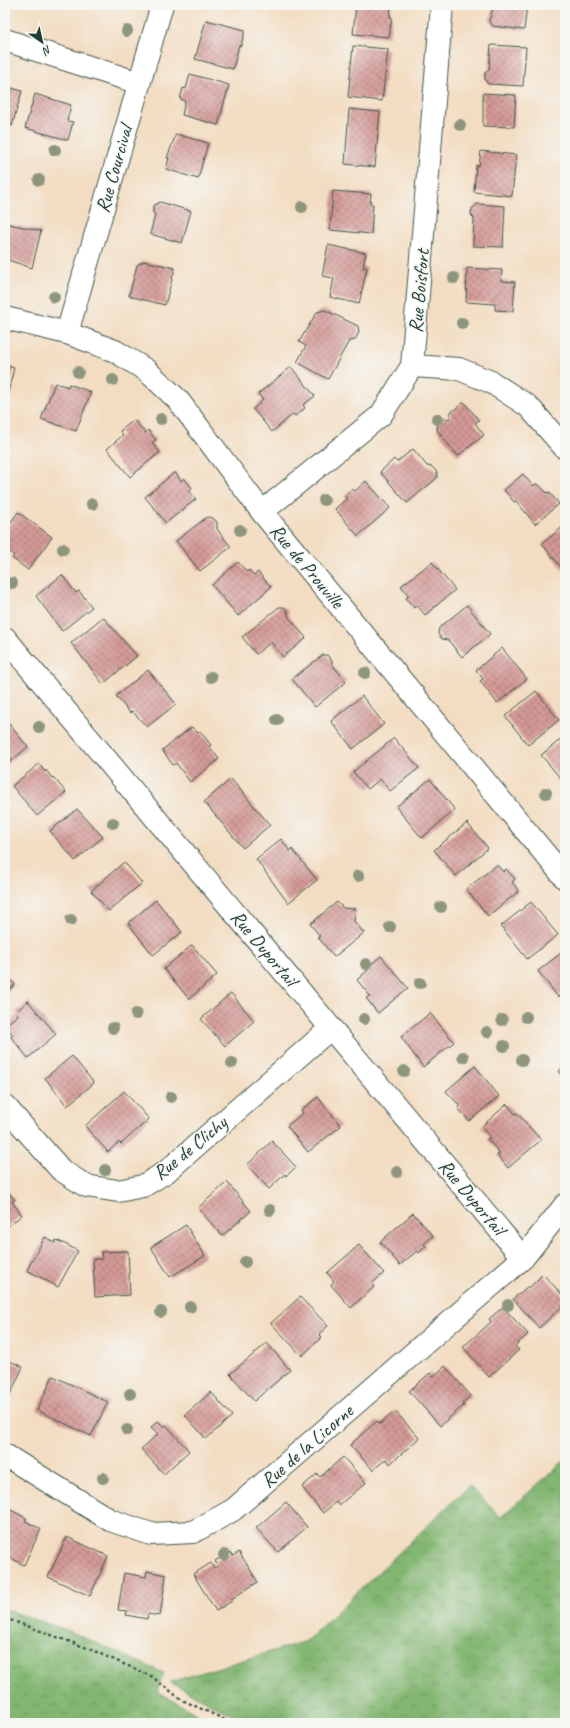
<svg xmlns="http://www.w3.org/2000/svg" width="570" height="1728" font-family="Caveat,sans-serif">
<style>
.forest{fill:url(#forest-crowns);stroke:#507a52}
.building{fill:url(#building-cross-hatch)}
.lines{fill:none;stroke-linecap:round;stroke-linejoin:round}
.minor-casing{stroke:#3f5549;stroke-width:24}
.path{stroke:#3f5549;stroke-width:2.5;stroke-dasharray:3 3;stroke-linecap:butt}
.minor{stroke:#fff;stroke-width:22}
.tree{fill:#8d967d}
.labels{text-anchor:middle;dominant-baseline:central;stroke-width:3;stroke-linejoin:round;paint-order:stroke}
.street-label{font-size:20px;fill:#1f3d34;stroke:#f6f6f2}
</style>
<defs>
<pattern id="forest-crowns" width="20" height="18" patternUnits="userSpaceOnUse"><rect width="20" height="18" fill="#82b671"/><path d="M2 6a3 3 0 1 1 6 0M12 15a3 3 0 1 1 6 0" fill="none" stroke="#6a955e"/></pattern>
<pattern id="building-cross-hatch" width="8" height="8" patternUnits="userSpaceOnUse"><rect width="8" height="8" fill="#d49a97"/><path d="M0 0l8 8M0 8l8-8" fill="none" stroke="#ab7f7c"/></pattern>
</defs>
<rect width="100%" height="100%" fill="#f6f6f2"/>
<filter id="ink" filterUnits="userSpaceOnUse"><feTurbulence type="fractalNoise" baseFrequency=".025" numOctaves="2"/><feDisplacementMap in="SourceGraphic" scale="8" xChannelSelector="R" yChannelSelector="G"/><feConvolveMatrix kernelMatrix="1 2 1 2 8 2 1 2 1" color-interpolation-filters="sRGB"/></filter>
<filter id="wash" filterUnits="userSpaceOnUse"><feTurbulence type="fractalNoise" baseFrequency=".012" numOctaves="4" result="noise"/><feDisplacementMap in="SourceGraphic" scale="16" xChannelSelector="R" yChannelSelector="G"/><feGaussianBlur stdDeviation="0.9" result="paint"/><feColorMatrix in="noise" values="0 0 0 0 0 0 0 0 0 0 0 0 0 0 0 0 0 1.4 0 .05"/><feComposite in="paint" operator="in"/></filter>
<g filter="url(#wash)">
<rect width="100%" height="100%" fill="#f3ddc2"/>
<!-- forest -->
<path class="forest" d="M565,1460V1723H332L232,1715L170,1682L306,1641L469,1486L501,1517Z
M5,1609L69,1631L164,1673L157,1691L212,1723H5Z"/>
<g id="blocks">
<!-- building -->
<path class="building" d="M356,5H391L390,17H392L389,37L353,34Z
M494,5H527L524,30L493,26L489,21Z
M206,20L245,30L241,46L239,45L233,69L195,59Z
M491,45L526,47L523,86L488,84L485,80V73L489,69Z
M353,46L388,49L382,101L348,97Z
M190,74L229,85L218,125L182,115L185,101L180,99L183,88L186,89Z
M5,86L22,91L12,126L5,124Z
M483,93L516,95L514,127L483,126Z
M35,94L71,105L67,121L73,122L68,140L25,128Z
M349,109L380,112L375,167L345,164Z
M176,134L208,143L198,179L166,169L169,158H167Z
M481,151L516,155L512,196L474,192L476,165L479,166Z
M333,191L371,194L370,204H373L371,234L330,230Z
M160,202L191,211L182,243L150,234L155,215L153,212V206Z
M477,204L505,206L503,247L473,246L474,218L471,215L472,209Z
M9,224L41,231L32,268L5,259V242Z
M328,245L366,253L363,267L367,268L359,304L330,297L334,278L322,276Z
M144,261L175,268L165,305L129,296L137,265Z
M467,268L502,270L501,281L515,282L513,311L495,310V304L466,302Z
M325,310L358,326L359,332L355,340L349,341L328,379L297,362L306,346L299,342L317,312Z
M5,365L14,368L6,401H5Z
M291,367L315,396L303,405L305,408L295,416L293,414L272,432L253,409L263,400L258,394Z
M55,383L68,387L69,384L91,392L76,431L41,419Z
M464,402L479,420L475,423L484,435L458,456L437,430L438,423L444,418L450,419V413Z
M134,420L145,433L148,430L156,440L152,443L160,452L130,477L107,449L123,435L120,431Z
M413,449L427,466L432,467L437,472V478L407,503L380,472L394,459L397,462Z
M175,472L181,481L184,478L192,488L189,490L196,499L166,523L145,497Z
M523,474L533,486L535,484L539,485L547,493L549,492L559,504L535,524L516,501L514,502L504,490Z
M366,481L390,508L358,536L335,509L347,498L344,496L352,489L355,491Z
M18,512L52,537L28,570L12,558L14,555L5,548V534L9,529L7,528Z
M207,517L213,518L217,522V529L231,547L200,571L176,541Z
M565,525V572L542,544Z
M238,562L247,572L249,570L254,575L258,572L271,587L238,616L212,585Z
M432,562L455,590L425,615L417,605L414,608L406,598L409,596L401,586Z
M62,575L76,593L79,591L92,607L62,631L36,596Z
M467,605L490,634L462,657L448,640L442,639L438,634L439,628Z
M279,607H284L288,611V616L306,638L283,657L271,642L256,654L242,637Z
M103,617L137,656L103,684L71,643Z
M502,648L527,679L497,703L480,681L483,679L476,670Z
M323,655H327L332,661V664L346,682L315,707L292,679Z
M148,670L176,704L147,727L132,711L130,713L116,696Z
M536,691L559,720L528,745L505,716Z
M362,696L384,724L353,749L331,721Z
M5,719L28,747L5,766Z
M192,727L198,733L200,731L211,745L209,746L219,759L190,782L176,763L173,765L162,750Z
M565,736V778L562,780L541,755Z
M394,738L419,768L390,791L380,779L368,789L353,772Z
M39,764L45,772L46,770L52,778L53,777L66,792L37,816L12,786Z
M231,779L270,825L243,848L204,802Z
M430,779L455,810L422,838L396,807Z
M77,809L103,837L75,861L50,831Z
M467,823L488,848L456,876L434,850Z
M281,839L290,851L292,849L317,880L288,903L256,859Z
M124,862L142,883L109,911L91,891Z
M497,865L503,872L506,869L515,879L512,882L519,891L488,916L466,889Z
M156,900L182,932L153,955L128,923Z
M337,902L343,908L356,909L354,921L364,933L334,957L318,937L320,936L310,924Z
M531,902L558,935L527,959L501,926Z
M192,945L217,975L189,999L164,969Z
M565,950V992L558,997L538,971Z
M381,956L408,988L378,1013L366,998L370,996L357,980L368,970L367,968Z
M5,973L15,985L5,993Z
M231,993L254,1021L225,1046L201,1019Z
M28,1001L56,1034L28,1058L11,1037L13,1035L5,1025L18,1015L16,1012Z
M430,1013L454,1042L423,1067L401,1037Z
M72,1056L94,1083L67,1106L45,1078Z
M475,1066L499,1096L469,1121L458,1108L460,1106L446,1091Z
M565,1066V1079L559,1071Z
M124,1091L149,1119L121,1144L119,1142L108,1152L85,1126Z
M318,1097L341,1126L308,1152L287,1126L303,1113L301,1110Z
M507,1104L515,1114L517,1113L541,1140L508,1168L497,1155L500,1153L487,1139L490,1137L481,1127Z
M272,1141L296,1167L286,1176L285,1174L269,1189L247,1165Z
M227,1182L251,1211L222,1236L198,1208Z
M5,1188L15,1200L12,1202L22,1215L5,1229Z
M413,1213L433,1236L424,1244L426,1246L419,1253L417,1251L400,1265L380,1242Z
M186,1225L205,1256L170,1277L151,1247Z
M45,1237L55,1243L56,1240L63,1243L78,1251L58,1287L27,1270Z
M359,1245L384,1273L371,1284L374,1287L351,1308L331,1285L334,1281L327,1273Z
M128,1251L130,1295L95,1297L93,1259H102L101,1252Z
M543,1274L565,1298V1304L539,1328L513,1299L528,1286L529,1288Z
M300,1297L328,1326L319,1334L322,1337L302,1356L271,1323Z
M503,1307L528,1334L515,1346L519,1350L489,1377L463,1347L491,1322L489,1319Z
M267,1343L290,1370L254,1401L230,1374Z
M5,1359L23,1367L8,1399L5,1397Z
M445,1366L471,1396L462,1403L464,1405L440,1426L409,1391L430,1373L433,1377Z
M53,1376L108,1402L91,1436L37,1410Z
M211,1392L232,1416L206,1439L185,1415Z
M395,1411L419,1438L390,1464L386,1459L373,1470L350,1445L377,1421L380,1424Z
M158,1421L164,1427L166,1425L189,1451L164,1474L141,1449L158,1434L151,1427Z
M343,1457L366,1483L339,1505L336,1502L323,1513L302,1487L317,1474L320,1477Z
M286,1502L307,1527L278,1552L256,1528Z
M5,1507L26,1518L25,1521L41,1529L24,1565L5,1555Z
M67,1537L108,1556L90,1596L48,1577Z
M230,1552L233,1556L239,1552L258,1582L231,1599L232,1601L216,1611L193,1574L211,1563L214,1568L218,1566L215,1561Z
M147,1571L166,1575L160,1616L148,1614L147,1619L126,1615L127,1611L118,1610L124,1573L146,1577Z"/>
</g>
</g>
<g filter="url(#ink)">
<use href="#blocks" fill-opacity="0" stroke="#3f5549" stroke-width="1"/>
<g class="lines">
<!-- minor casing -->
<g class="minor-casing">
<path id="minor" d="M5,40L139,83
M5,318L67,333L115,351L146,370L178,400L262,512L565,878
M67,333L162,5
M412,366L459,369L491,382L528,406L565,448
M262,512L381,415L412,366L442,5
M5,638L523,1258
M5,1106L61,1170L86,1186L118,1191L143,1186L166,1172L331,1028
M5,1455L110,1520L151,1534L193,1532L233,1510L523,1258L565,1205"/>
</g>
<!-- path -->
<path class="path" d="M5,1618L87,1648L151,1676L182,1700L230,1722L247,1723"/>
<!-- minor -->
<use href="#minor" class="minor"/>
</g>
<!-- trees -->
<g class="tree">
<circle cx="127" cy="31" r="6"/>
<circle cx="460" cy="125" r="6"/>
<circle cx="55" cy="150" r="6"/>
<circle cx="39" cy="180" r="6"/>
<circle cx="302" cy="207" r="6"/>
<circle cx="454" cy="278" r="6"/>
<circle cx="54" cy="297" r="6"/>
<circle cx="462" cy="323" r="6"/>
<circle cx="78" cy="372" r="6"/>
<circle cx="113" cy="380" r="6"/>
<circle cx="161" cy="419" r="6"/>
<circle cx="437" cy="419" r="6"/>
<circle cx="324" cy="500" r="6"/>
<circle cx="92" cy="504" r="6"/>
<circle cx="240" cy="530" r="6"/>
<circle cx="63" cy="549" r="6"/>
<circle cx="12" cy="583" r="6"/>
<circle cx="365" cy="673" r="6"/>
<circle cx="211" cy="677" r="6"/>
<circle cx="277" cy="720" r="6"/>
<circle cx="39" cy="727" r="6"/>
<circle cx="546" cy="793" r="6"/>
<circle cx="113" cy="823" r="6"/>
<circle cx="358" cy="876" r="6"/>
<circle cx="441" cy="907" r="6"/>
<circle cx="71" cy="920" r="6"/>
<circle cx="390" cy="927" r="6"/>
<circle cx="366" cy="964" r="6"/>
<circle cx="420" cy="983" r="6"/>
<circle cx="136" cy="1014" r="6"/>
<circle cx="526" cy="1017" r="6"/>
<circle cx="364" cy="1019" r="6"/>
<circle cx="502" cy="1020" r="6"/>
<circle cx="113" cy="1028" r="6"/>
<circle cx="487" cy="1032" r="6"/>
<circle cx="504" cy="1046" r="6"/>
<circle cx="463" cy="1057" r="6"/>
<circle cx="522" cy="1060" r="6"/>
<circle cx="232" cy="1063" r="6"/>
<circle cx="404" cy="1071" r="6"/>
<circle cx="171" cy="1097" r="6"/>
<circle cx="105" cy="1170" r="6"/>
<circle cx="397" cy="1172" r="6"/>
<circle cx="270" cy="1210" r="6"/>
<circle cx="245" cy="1262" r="6"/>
<circle cx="508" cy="1305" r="6"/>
<circle cx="190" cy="1307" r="6"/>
<circle cx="161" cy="1312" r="6"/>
<circle cx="130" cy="1394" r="6"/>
<circle cx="127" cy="1430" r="6"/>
<circle cx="103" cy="1478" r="6"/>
<circle cx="224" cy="1555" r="6"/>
</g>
</g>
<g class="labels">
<!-- street labels -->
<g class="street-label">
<text transform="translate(114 169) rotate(-74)">Rue Courcival</text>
<text transform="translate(419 291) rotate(-85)">Rue Boisfort</text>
<text transform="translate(307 566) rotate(50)">Rue de Prouville</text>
<text transform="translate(264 948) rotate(50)">Rue Duportail</text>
<text transform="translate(190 1148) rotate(-39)">Rue de Clichy</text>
<text transform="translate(472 1197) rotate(50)">Rue Duportail</text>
<text transform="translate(307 1446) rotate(-41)">Rue de la Licorne</text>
</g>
</g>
<!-- margin -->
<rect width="570" height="1728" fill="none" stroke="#f6f6f2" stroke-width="20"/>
<!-- north arrow -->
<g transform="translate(42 42) rotate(146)" stroke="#f6f6f2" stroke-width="3" paint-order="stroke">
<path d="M0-3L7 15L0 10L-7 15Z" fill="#1f3d34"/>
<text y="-6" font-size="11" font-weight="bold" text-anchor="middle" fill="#1f3d34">N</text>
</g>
</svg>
